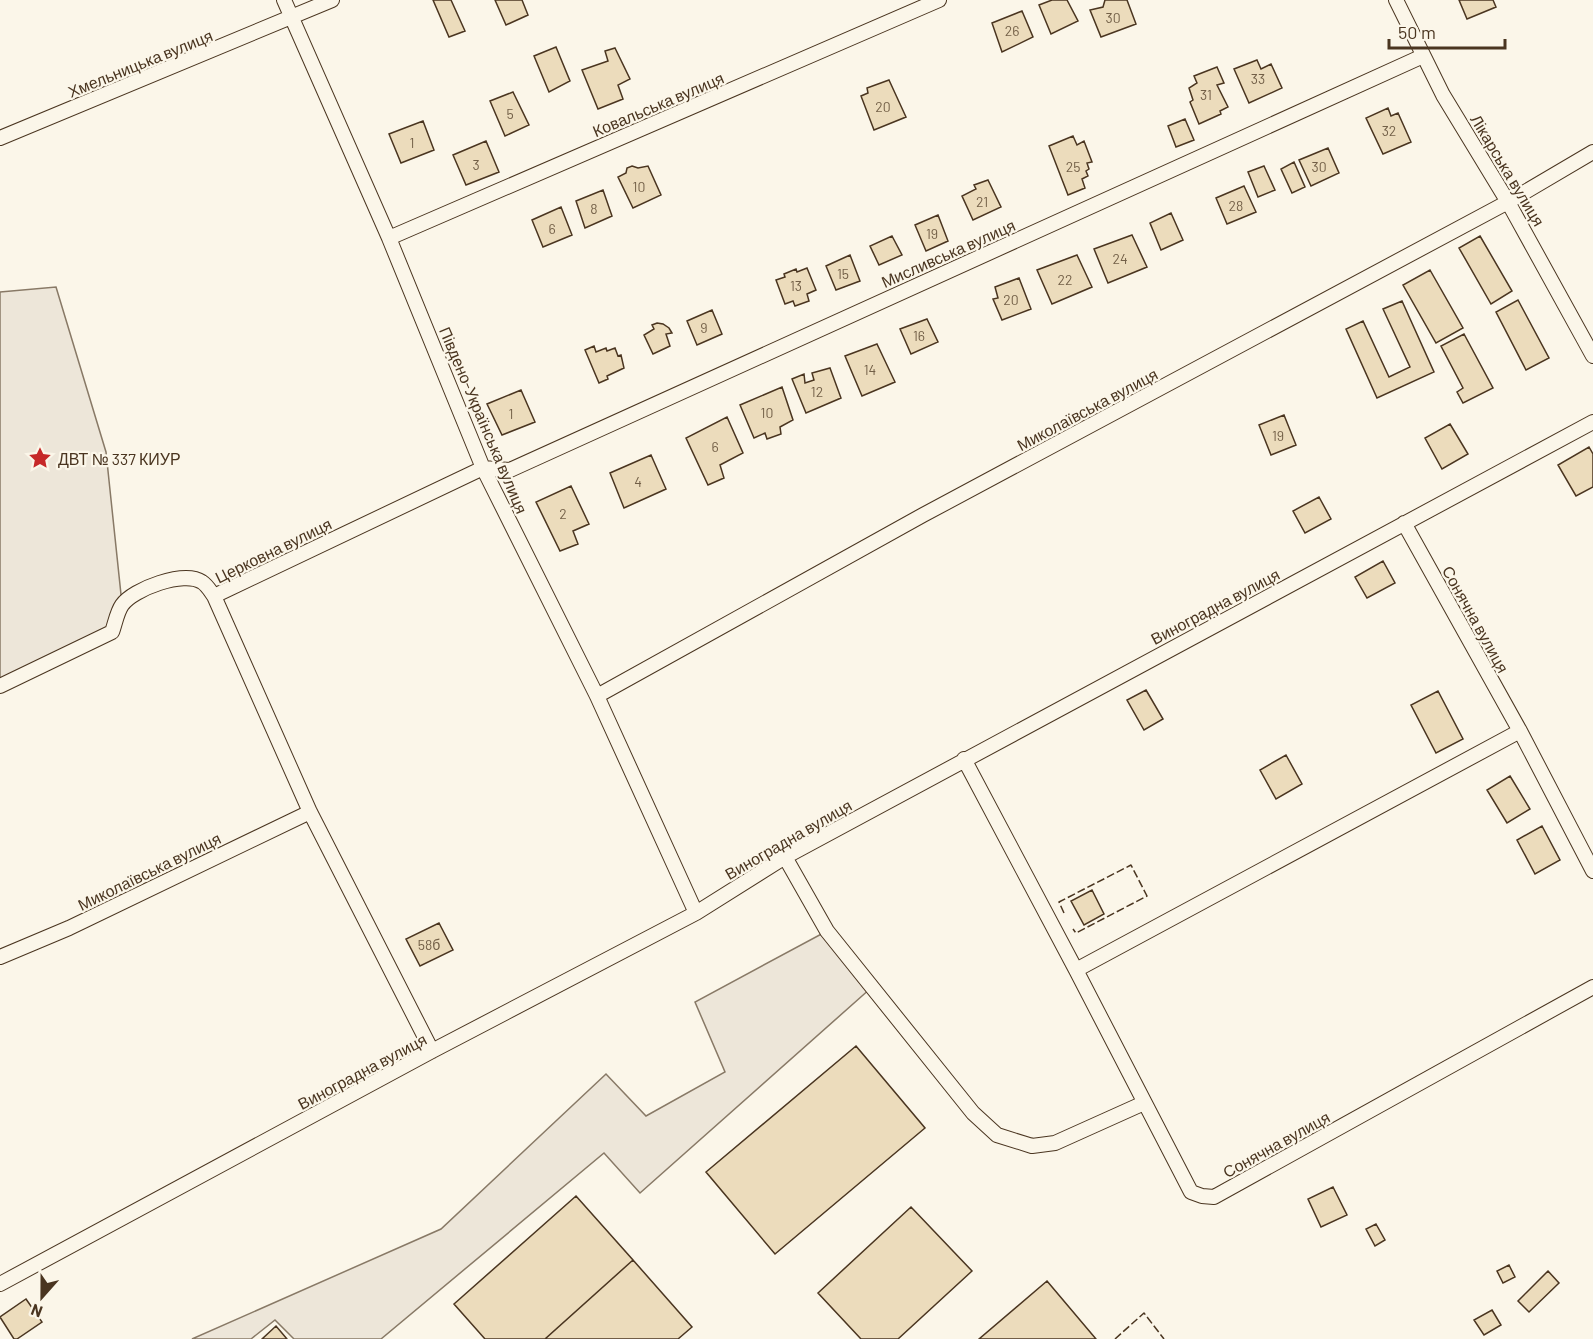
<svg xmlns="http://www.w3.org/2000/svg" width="1593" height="1339" font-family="Barlow,sans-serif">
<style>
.green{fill:#ede6d9;stroke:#887966;stroke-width:1.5}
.building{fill:#ecdcbc;stroke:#4a3520;stroke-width:1.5}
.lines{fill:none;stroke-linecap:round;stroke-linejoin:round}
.street-casing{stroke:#4a3520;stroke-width:16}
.street{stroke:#fbf6e9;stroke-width:14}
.fence{stroke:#4a3520;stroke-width:1.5;stroke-dasharray:8 3;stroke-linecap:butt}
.labels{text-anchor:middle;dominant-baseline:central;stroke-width:4.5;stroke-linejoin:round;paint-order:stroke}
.number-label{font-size:14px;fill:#725f47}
.street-label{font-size:16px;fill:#4a3520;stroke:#fbf6e9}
.poi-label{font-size:16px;fill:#4a3520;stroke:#fbf6e9;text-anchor:start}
</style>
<rect width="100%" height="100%" fill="#fbf6e9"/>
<!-- green -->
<path class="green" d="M56,287L106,452L122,604L112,632L0,686V292Z
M827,931L871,988L640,1193L604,1153L381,1339H294L275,1320L251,1339H192L441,1229L606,1074L646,1116L725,1072L695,1002Z"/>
<!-- building -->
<path class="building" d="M433,0H451L465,31L449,37Z
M495,0H522L528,15L506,25Z
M1052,0H1067L1078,21L1051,34L1039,5Z
M1127,0L1136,24L1101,37L1090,10L1103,7L1105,0Z
M1459,0H1493L1496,7L1467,19Z
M1022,11L1033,37L1002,52L992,23Z
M556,47L570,81L549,92L534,56Z
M615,48L630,79L618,85L623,99L598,109L582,70L608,61L605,51Z
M1257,60L1261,69L1271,64L1282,88L1249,103L1234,69Z
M1217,67L1224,83L1217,85L1228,107L1220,111L1221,114L1199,124L1190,102L1193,100L1189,88L1197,83L1194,76Z
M889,80L906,117L874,130L861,96L868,93L867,88Z
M513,92L529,125L505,136L490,101Z
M1388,108L1391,116L1398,113L1411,142L1383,154L1366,118Z
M1185,119L1194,140L1176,147L1168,126Z
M423,121L434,150L401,163L389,134Z
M1073,136L1077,145L1084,141L1092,162L1087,163L1089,169L1086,171L1088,176L1082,179L1085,188L1068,195L1049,146Z
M486,141L499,172L466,185L453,155Z
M1328,148L1339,173L1311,186L1299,160Z
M1294,162L1305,187L1292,193L1281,169Z
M632,166L638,168L648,166L661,195L633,208L618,177L626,173L627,168Z
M1264,166L1275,190L1258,197L1248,172Z
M988,180L1001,207L973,220L962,196L976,189L974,185Z
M1244,186L1256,212L1227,224L1216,198Z
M603,190L612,216L585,228L576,201Z
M561,207L572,235L543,247L532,220Z
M1171,213L1183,240L1161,250L1150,223Z
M938,215L948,241L926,251L915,225Z
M1132,235L1147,267L1108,283L1094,249Z
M892,236L902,255L879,265L870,246Z
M1480,236L1512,291L1491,304L1459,248Z
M850,255L860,281L836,290L826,266Z
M1077,255L1092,287L1052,304L1037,270Z
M807,268L816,290L807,294L809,301L795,306L793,301L785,304L776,280L785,277L784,274L796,269L797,272Z
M1430,270L1463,328L1436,343L1403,285Z
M1019,278L1031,309L1002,320L993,299L998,298L995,287Z
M1518,300L1549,358L1526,370L1496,312Z
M1402,301L1434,372L1377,398L1346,329L1363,321L1389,377L1410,367L1383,309Z
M712,310L722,334L697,345L687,321Z
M927,319L938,342L911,354L900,329Z
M657,323L663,324L669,328L672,333L666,334L670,346L653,354L644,335L654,329L652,325Z
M1464,334L1493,388L1463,403L1457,392L1463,388L1441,346Z
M877,344L895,382L862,396L845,356Z
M594,346L596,352L606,348L607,351L615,348L618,356L621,355L624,368L607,376L608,379L599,383L585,350Z
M830,368L841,398L806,413L792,379L804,374L805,383L814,380L812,373Z
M782,387L793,420L780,427L781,434L767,439L765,433L754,438L740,405Z
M521,390L535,422L502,435L487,404Z
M1284,415L1296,445L1271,455L1259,425Z
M727,417L743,453L720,465L724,478L708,485L686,438Z
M1450,424L1468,454L1442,469L1425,438Z
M1589,447L1593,454V487L1576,496L1558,465Z
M651,455L666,489L624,508L610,473Z
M571,486L589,524L573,531L578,544L560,551L536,502Z
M1319,497L1331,519L1305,533L1293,511Z
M1383,561L1395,583L1367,598L1355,577Z
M1146,690L1163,719L1144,730L1127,700Z
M1438,691L1463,739L1436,753L1411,705Z
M1286,755L1302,784L1276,799L1260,770Z
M1510,776L1530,809L1507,823L1487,790Z
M1542,826L1560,860L1535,874L1517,840Z
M1092,890L1104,914L1084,925L1071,901Z
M439,923L453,950L420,966L406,939Z
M856,1046L925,1128L775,1254L706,1172Z
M1333,1187L1347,1215L1321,1227L1308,1199Z
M576,1196L633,1260L545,1339H485L454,1304Z
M911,1207L972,1271L898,1339H861L818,1293Z
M1376,1224L1385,1240L1375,1246L1366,1229Z
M633,1260L692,1327L678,1339H545Z
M1509,1265L1515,1277L1503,1283L1497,1271Z
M1548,1271L1559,1283L1529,1312L1518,1301Z
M1047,1281L1096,1339H979Z
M26,1299L42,1322L17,1339H14L0,1317Z
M1492,1310L1501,1325L1484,1335L1474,1320Z
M276,1326L287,1339H262Z"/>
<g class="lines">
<!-- street casing -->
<g class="street-casing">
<path id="street" d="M284,0L389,238L483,468L597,696L696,913
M1396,0L1443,95L1508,202L1593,356
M0,138L332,0
M389,238L939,0
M483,468L510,470L1423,56
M1404,523L1520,731L1593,871
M214,596L310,812L432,1051
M0,686L112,632C115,624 117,612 122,605C133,589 184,570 202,582C207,585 211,592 214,596L483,468
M597,696L923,515L1508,202L1593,152
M964,759L1076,970L1191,1192L1202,1196L1214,1197L1593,987
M785,857L827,931L973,1113L997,1135L1032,1146L1055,1143L1144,1103
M0,957L69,928L310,812
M1076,970L1520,731
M0,1284L432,1051L696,913L785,857L1593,422"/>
</g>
<!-- street -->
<use href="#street" class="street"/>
<!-- fence -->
<path class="fence" d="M1064,913L1059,902L1131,865L1147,896L1076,933L1073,929
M1115,1339L1144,1313L1164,1339"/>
</g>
<!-- icons -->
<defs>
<g id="sight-bare" transform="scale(1.8)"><path d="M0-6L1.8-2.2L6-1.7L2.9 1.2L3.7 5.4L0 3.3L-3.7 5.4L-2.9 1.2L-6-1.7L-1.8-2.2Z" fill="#c62828" stroke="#fbf6e9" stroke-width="2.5" paint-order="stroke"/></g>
</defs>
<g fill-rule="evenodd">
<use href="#sight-bare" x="40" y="458"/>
</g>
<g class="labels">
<!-- number labels -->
<g class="number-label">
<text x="1113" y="17">30</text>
<text x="1012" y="30">26</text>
<text x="1258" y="78">33</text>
<text x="1206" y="94">31</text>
<text x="883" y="106">20</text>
<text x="510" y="113">5</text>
<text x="1389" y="130">32</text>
<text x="412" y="142">1</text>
<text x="476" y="164">3</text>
<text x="1073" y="166">25</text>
<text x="1319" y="166">30</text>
<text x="639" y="186">10</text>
<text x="982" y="201">21</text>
<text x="1236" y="205">28</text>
<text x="594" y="208">8</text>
<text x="552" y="228">6</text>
<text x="932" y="233">19</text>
<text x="1120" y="258">24</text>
<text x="843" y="273">15</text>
<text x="1065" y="279">22</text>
<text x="796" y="285">13</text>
<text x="1011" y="299">20</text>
<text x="704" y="327">9</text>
<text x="919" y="335">16</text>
<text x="870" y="369">14</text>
<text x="817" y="391">12</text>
<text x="767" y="412">10</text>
<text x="511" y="413">1</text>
<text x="1278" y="435">19</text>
<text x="715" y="446">6</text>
<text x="638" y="481">4</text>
<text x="563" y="513">2</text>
<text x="429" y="944">58б</text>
</g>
<!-- street labels -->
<g class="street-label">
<text transform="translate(140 63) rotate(-22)">Хмельницька вулиця</text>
<text transform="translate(658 104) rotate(-23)">Ковальська вулиця</text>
<text transform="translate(1508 170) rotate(59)">Лікарська вулиця</text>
<text transform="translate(948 253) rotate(-24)">Мисливська вулиця</text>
<text transform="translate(1087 409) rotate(-28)">Миколаївська вулиця</text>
<text transform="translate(484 420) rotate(67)">Південо-Українська вулиця</text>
<text transform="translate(273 550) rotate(-26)">Церковна вулиця</text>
<text transform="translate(1215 606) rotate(-28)">Виноградна вулиця</text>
<text transform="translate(1476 619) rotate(61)">Сонячна вулиця</text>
<text transform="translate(788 839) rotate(-30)">Виноградна вулиця</text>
<text transform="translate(149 871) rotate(-26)">Миколаївська вулиця</text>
<text transform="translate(362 1071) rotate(-28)">Виноградна вулиця</text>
<text transform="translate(1276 1144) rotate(-29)">Сонячна вулиця</text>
</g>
<!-- poi labels -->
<g class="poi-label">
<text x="58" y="458">ДВТ № 337 КИУР</text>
</g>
</g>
<!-- north arrow -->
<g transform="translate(42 1297) rotate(201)" stroke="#fbf6e9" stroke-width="4.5" paint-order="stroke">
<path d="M0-4.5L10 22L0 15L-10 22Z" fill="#4a3520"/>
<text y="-9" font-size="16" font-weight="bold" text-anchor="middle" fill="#4a3520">N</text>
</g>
<!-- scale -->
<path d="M1389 39v9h116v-9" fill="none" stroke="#4a3520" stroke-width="3"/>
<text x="1398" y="39" font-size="18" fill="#4a3520" stroke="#fbf6e9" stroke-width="4.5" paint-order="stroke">50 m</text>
</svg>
